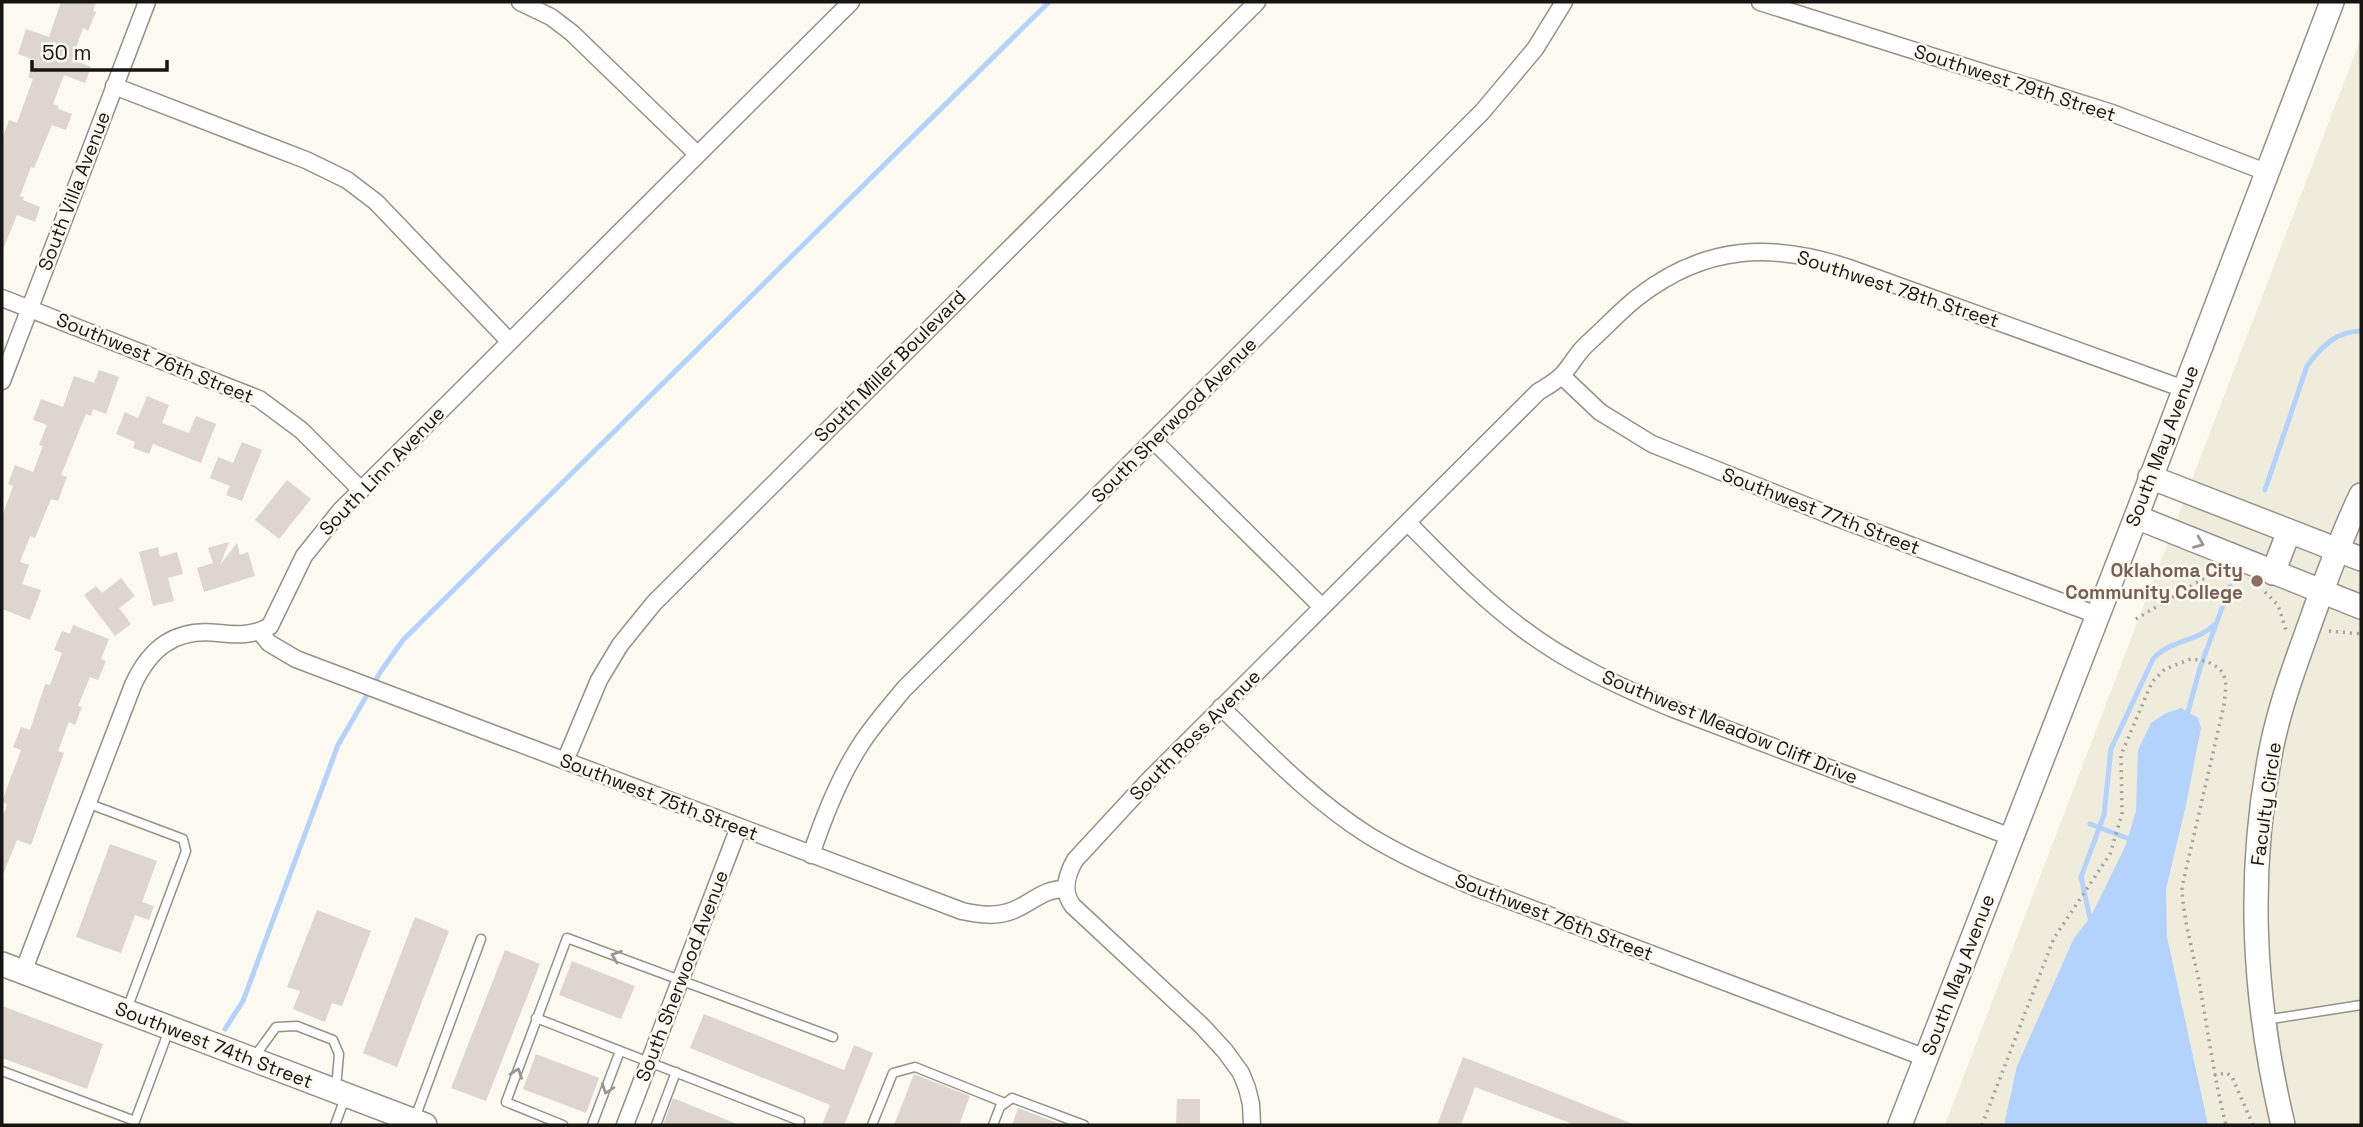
<svg xmlns="http://www.w3.org/2000/svg" width="2363" height="1127" font-family="'Space Grotesk',sans-serif">
<style>
.built{fill:#f0ecdb}
.water{fill:#b3d2fc}
.lines{fill:none;stroke-linecap:round;stroke-linejoin:round}
.stream{stroke:#b3d2fc;stroke-width:5}
.building{fill:#ddd5ce}
.lane-casing{stroke:#939188;stroke-width:11}
.street-casing{stroke:#939188;stroke-width:19}
.secondary-casing{stroke:#939188;stroke-width:26}
.path{stroke:#a2a199;stroke-width:3.5;stroke-dasharray:2 5;stroke-linecap:butt}
.lane{stroke:#fff;stroke-width:8}
.street{stroke:#fff;stroke-width:16}
.secondary{stroke:#fff;stroke-width:23}
.oneway{stroke:#969694}
.education-dot{fill:#8d6e63;stroke:#fbf9f0;stroke-width:2.5}
.labels{text-anchor:middle;dominant-baseline:central;stroke-width:5;stroke-linejoin:round;paint-order:stroke}
.street-label{font-size:19px;fill:#151511;stroke:#fbf9f0}
.education-label{font-size:19px;font-weight:bold;fill:#785e54;stroke:#fbf9f0;text-anchor:end}
</style>
<rect width="100%" height="100%" fill="#fbf9f0"/>
<!-- built -->
<path class="built" d="M2361,38V1125H1945Z"/>
<!-- water -->
<path class="water" d="M2181,708L2198,718L2201,728L2186,805L2166,889L2167,937L2208,1125H2004L2017,1066L2074,938L2090,918L2125,847L2136,811L2138,750L2151,723L2166,713Z"/>
<g class="lines">
<!-- stream -->
<path class="stream" d="M2265,490L2307,366C2321,347 2336,331 2361,331
M2186,719L2200,668L2230,586
M2090,824L2132,840
M2090,918L2081,877L2104,815L2111,749L2153,659C2169,640 2197,642 2214,625
M225,1029L243,1001L338,745L381,671L403,640L1049,2"/>
</g>
<!-- building -->
<path class="building" d="M61,2H96L93,11L96,12L88,31L83,28L72,59L91,67L85,83L64,75L53,104L59,106L58,109L72,114L66,130L52,125L34,168L31,167L20,196L24,197L23,200L40,207L35,222L17,215L2,252V140L9,120L17,123L33,79L28,77L35,60L18,54L26,29L49,37Z
M99,370L119,377L106,414L93,409L91,416L86,414L61,475L67,477L58,501L51,499L35,538L30,536L20,562L29,565L22,584L41,590L30,620L2,609V517L13,486L8,484L15,465L33,472L43,446L39,445L47,425L33,420L41,399L63,407L74,376L94,383Z
M147,396L169,405L162,423L189,433L196,416L216,424L201,463L153,444L149,454L133,448L135,442L116,434L125,412L138,418Z
M242,442L262,450L242,501L226,495L230,486L210,478L218,457L233,463Z
M287,480L311,499L279,539L255,520Z
M229,542L220,565L237,543L240,555L248,552L255,576L204,592L197,568L213,563L208,548Z
M158,547L160,557L177,552L183,574L168,578L174,601L153,606L139,552Z
M121,578L135,596L119,608L131,624L115,636L84,595L96,586L102,593Z
M73,625L109,639L101,659L106,661L98,680L90,677L78,706L82,707L75,725L69,722L58,751L64,753L31,845L17,840L2,877V818L7,805L2,801L21,750L13,747L21,727L30,730L45,684L50,685L62,653L54,650L62,631L70,634Z
M110,844L157,861L142,902L154,906L149,920L135,915L121,953L76,937Z
M317,910L371,931L342,1006L332,1003L325,1022L293,1009L300,991L287,987Z
M415,917L449,931L397,1067L363,1053Z
M505,950L540,964L486,1101L451,1088Z
M572,961L635,986L621,1019L559,995Z
M2,1006L103,1044L87,1089L2,1058Z
M704,1014L844,1070L854,1045L873,1053L844,1125H822L830,1105L690,1048Z
M536,1054L599,1078L586,1113L523,1089Z
M1463,1057L1535,1085L1635,1125H1575L1475,1087L1461,1125H1437Z
M914,1074L970,1096L959,1125H894Z
M673,1098L739,1125H663Z
M1177,1099H1200V1125H1176Z
M1018,1108L1060,1124V1125H1012Z"/>
<g class="lines">
<!-- lane casing -->
<g class="lane-casing">
<path id="lane" d="M87,803L183,839L186,851L127,1009
M536,1018L800,1121
M2265,1020L2361,1005
M255,1056L276,1027L297,1026L333,1040L339,1054L336,1088
M2,1071L135,1121L169,1030
M415,1118L481,939
M335,1125L345,1098
M563,1125L506,1102L567,938L833,1037
M592,1125L620,1051
M656,1125L676,1072
M872,1125L893,1073L915,1067L1005,1103
M993,1125L1000,1107L1012,1098L1084,1125"/>
</g>
<!-- street casing -->
<g class="street-casing">
<path id="street" d="M520,2L551,17L572,33L697,154
M1760,2L2112,113L2266,172
M114,86L306,160L347,180L376,202L510,342
M2,298L259,399L301,430L361,490
M1562,376L1600,412L1652,444L1827,514L2097,615
M2,381L147,2
M1153,440L1322,607
M1408,523C1445,560 1481,598 1523,629C1568,663 1620,687 1671,708L2011,837
M260,632L269,643L296,659L962,911C980,915 997,917 1014,910C1033,902 1044,888 1066,889
M1221,707C1268,753 1313,800 1368,835C1402,856 1438,872 1474,887L1926,1058
M565,761L599,680L620,645L654,603L1257,2
M811,855C824,816 840,775 863,741C875,723 890,706 904,689L1482,112L1535,49L1564,2
M23,972L133,685C150,648 175,628 218,633C237,635 253,636 270,626L304,556L340,511L851,2
M625,1125L739,827
M1252,1125L1251,1104L1247,1088L1241,1073L1225,1051L1202,1026L1073,906C1061,891 1067,874 1075,860L1149,780L1538,392C1546,387 1557,381 1563,374C1572,364 1577,353 1587,344C1604,329 1620,311 1638,297C1705,245 1771,242 1849,268L2184,389"/>
</g>
<!-- secondary casing -->
<g class="secondary-casing">
<path id="secondary" d="M2150,477L2361,559
M2136,517L2361,607
M2273,573L2289,531
M2,964L425,1125
M1900,1125L2136,517L2332,2
M2283,1125C2253,998 2246,874 2272,745C2281,702 2297,660 2312,618C2327,576 2342,535 2361,495"/>
</g>
<!-- path -->
<path class="path" d="M2265,592L2278,605L2286,630
M2136,619L2203,579L2219,573
M2329,631L2361,634
M2214,1075L2227,1073L2232,1077L2253,1125
M1982,1125L2054,938L2110,854L2122,814L2121,755L2152,682L2165,669L2191,659L2206,661L2219,668L2224,675L2226,685L2224,705L2182,887C2183,919 2193,951 2199,982C2208,1030 2214,1078 2226,1125"/>
<!-- lane -->
<use href="#lane" class="lane"/>
<!-- street -->
<use href="#street" class="street"/>
<!-- secondary -->
<use href="#secondary" class="secondary"/>
</g>
<!-- one-way arrows -->
<defs><path id="oneway-chevron" d="M-2-3.5L2.5 0L-2 3.5" fill="none" stroke-width="1.6" stroke-linecap="round" stroke-linejoin="round" transform="scale(1.75)"/></defs>
<g class="oneway">
<use href="#oneway-chevron" transform="translate(2199 543) rotate(22)"/>
<use href="#oneway-chevron" transform="translate(616 956) rotate(-160)"/>
<use href="#oneway-chevron" transform="translate(517 1073) rotate(-70)"/>
<use href="#oneway-chevron" transform="translate(607 1089) rotate(109)"/>
</g>
<!-- markers -->
<circle class="education-dot" cx="2257" cy="581" r="7"/>
<g class="labels">
<!-- street labels -->
<g class="street-label">
<text transform="translate(2015 83) rotate(18)">Southwest 79th Street</text>
<text transform="translate(74 191) rotate(-69)">South Villa Avenue</text>
<text transform="translate(1898 289) rotate(18)">Southwest 78th Street</text>
<text transform="translate(155 358) rotate(22)">Southwest 76th Street</text>
<text transform="translate(890 366) rotate(-45)">South Miller Boulevard</text>
<text transform="translate(1174 420) rotate(-45)">South Sherwood Avenue</text>
<text transform="translate(2162 446) rotate(-69)">South May Avenue</text>
<text transform="translate(382 471) rotate(-46)">South Linn Avenue</text>
<text transform="translate(1821 511) rotate(21)">Southwest 77th Street</text>
<text transform="translate(1730 727) rotate(22)">Southwest Meadow Cliff Drive</text>
<text transform="translate(1195 735) rotate(-45)">South Ross Avenue</text>
<text transform="translate(659 797) rotate(21)">Southwest 75th Street</text>
<text transform="translate(2266 804) rotate(-82)">Faculty Circle</text>
<text transform="translate(1554 917) rotate(21)">Southwest 76th Street</text>
<text transform="translate(1958 975) rotate(-69)">South May Avenue</text>
<text transform="translate(682 976) rotate(-69)">South Sherwood Avenue</text>
<text transform="translate(214 1045) rotate(21)">Southwest 74th Street</text>
</g>
<!-- education labels -->
<g class="education-label">
<text x="2243" y="570">Oklahoma City<tspan x="2243" dy="22">Community College</tspan></text>
</g>
</g>
<!-- border -->
<rect width="2363" height="1127" fill="none" stroke="#151511" stroke-width="7"/>
<!-- scale -->
<path d="M32 60v10h135v-10" fill="none" stroke="#151511" stroke-width="3.5"/>
<text x="42" y="60" font-size="21" fill="#151511" stroke="#fbf9f0" stroke-width="5" paint-order="stroke">50 m</text>
</svg>
